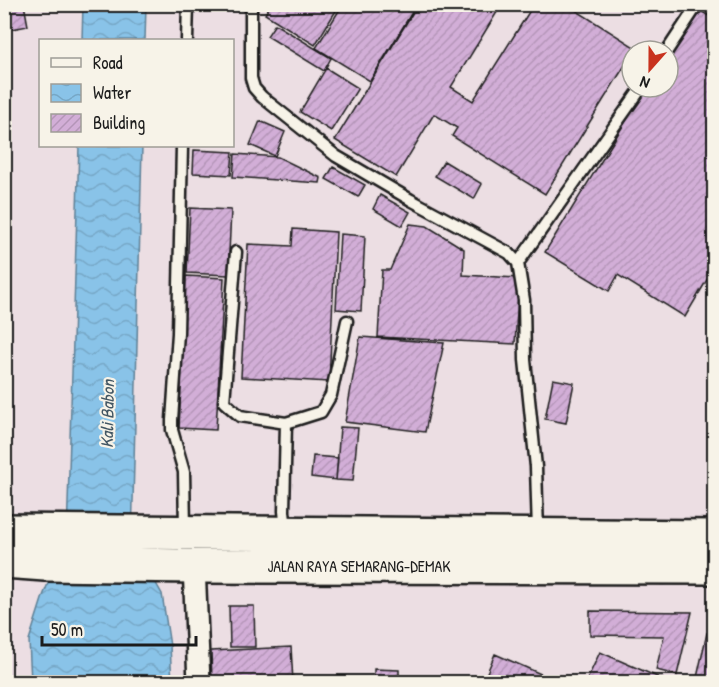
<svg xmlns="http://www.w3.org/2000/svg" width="719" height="687" font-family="'Patrick Hand',sans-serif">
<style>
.water{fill:url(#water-waves);stroke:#5d8096;stroke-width:1.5}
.building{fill:url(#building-hatch);stroke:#1c1c1c;stroke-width:1.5}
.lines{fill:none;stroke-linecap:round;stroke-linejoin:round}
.lane-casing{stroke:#1c1c1c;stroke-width:15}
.street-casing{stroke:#1c1c1c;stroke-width:26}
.highway-casing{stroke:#1c1c1c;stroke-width:38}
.lane{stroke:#f7f3e8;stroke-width:10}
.street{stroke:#f7f3e8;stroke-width:21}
.highway{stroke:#f7f3e8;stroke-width:33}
.labels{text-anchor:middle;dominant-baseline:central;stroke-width:4.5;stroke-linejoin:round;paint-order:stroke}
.street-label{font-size:16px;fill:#1c1c1c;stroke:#f7f3e8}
.water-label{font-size:18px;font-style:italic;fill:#425663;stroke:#f7f3e8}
</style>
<defs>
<pattern id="water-waves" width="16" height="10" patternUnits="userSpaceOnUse" patternTransform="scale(1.5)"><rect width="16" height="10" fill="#89c3e8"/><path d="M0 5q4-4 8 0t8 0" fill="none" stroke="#76a7c6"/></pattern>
<pattern id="building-hatch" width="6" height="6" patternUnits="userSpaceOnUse" patternTransform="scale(1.5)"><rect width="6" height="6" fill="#d2aed7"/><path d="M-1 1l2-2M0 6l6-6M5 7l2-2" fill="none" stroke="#b495b8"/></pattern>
</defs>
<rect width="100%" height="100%" fill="#ecdee3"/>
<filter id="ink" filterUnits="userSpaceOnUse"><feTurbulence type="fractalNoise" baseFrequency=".0167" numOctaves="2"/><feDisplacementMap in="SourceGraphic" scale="12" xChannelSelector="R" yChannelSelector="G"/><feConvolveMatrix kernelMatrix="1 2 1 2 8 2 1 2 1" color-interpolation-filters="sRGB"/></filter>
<g filter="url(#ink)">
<!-- water -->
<path class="water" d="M83,5H146L145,40H82Z
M79,146H142L132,541L162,594L170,646L172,682H31L29,640L43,596L67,536Z"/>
<!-- building -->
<path class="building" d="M4,4H24L28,26L7,30L4,57Z
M271,4H329L337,9L315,45L265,14Z
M343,4H417L370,81L316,48Z
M418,4H502L451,87L473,101L534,4H566L636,48L632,51V54L545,194L452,136L457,128L434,114L396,177L335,140Z
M696,8L714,19V268L685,317L618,275L609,291L545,252L647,87H668V54Z
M275,24L331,58L324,71L267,36Z
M326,68L358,88L331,131L300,112Z
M260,121L285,132L275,156L250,145Z
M194,150L233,152L231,175L193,173Z
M235,154L278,157L321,178L320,183L233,177Z
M444,161L482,184L474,199L435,176Z
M333,167L365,185L358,197L326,179Z
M380,195L410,212L402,226L373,209Z
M190,208L231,210L228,275L187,273Z
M410,224L427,226L464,249L463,275L519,278L515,344L378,337L382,270H390Z
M293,229L336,232L329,382L241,377L248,244L292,246Z
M340,234L365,236L361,311L336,309Z
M186,276L224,278L216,430L179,428Z
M360,337L444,343L425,432L345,422Z
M553,379L574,383L566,423L545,419Z
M340,427L358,428L353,481L336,480Z
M313,456L338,458L336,480L311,477Z
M229,606H254L255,647H230Z
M590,611L692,612L677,675L656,670L664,636L590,635Z
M707,633L714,635V682H696Z
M291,647L293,682H212L211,651Z
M600,652L669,682H586Z
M495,654L559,682H483Z
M374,669L399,670V682H374Z"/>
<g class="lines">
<!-- lane casing -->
<g class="lane-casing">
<path id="lane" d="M251,4V78L254,88L262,97L336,156L411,200L509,253L518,263L524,300L525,360L536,467L538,532
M187,40L188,4
M667,51L698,4
M182,146L178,333L172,420V430L184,472L185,529
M236,252L224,402L240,416L286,423
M518,263L642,87
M286,531L284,511L286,423L321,412L331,395L347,321"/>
</g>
<!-- street casing -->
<g class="street-casing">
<path id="street" d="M194,566L199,682"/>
</g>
<!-- highway casing -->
<g class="highway-casing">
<path id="highway" d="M4,531L714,537
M4,561L45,564L194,566L714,567"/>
</g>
<!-- lane -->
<use href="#lane" class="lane"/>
<!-- street -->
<use href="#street" class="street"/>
<!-- highway -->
<use href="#highway" class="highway"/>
</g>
</g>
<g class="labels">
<!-- street labels -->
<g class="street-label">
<text x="359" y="566">JALAN RAYA SEMARANG-DEMAK</text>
</g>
<!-- water labels -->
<g class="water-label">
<text transform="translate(107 414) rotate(-89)">Kali Babon</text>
</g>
</g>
<!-- margin -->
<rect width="719" height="687" fill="none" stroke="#f7f3e8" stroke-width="24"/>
<rect x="12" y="12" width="695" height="663" fill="none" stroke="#1c1c1c" stroke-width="2" filter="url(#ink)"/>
<!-- legend -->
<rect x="39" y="39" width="195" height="108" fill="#f7f3e8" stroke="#9f9d96" stroke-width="1.5"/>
<rect x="51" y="58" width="30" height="9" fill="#f7f3e8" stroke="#9f9d96" stroke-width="1.5"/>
<text x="93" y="69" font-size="18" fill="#1c1c1c">Road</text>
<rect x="51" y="84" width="30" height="18" fill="url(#water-waves)" stroke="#9f9d96" stroke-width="1.5"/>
<text x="93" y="99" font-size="18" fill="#1c1c1c">Water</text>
<rect x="51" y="114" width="30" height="18" fill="url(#building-hatch)" stroke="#9f9d96" stroke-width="1.5"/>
<text x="93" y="129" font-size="18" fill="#1c1c1c">Building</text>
<!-- north arrow -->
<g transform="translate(650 69) rotate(201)"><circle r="28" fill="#f7f3e8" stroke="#9f9d96" stroke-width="1.5"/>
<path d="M0-4.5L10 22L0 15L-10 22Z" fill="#c8321e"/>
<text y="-9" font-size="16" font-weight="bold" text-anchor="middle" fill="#1c1c1c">N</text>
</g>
<!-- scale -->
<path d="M42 636v9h154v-9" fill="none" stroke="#1c1c1c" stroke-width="3"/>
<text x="51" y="636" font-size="18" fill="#1c1c1c" stroke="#f7f3e8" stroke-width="4.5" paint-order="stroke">50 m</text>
</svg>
